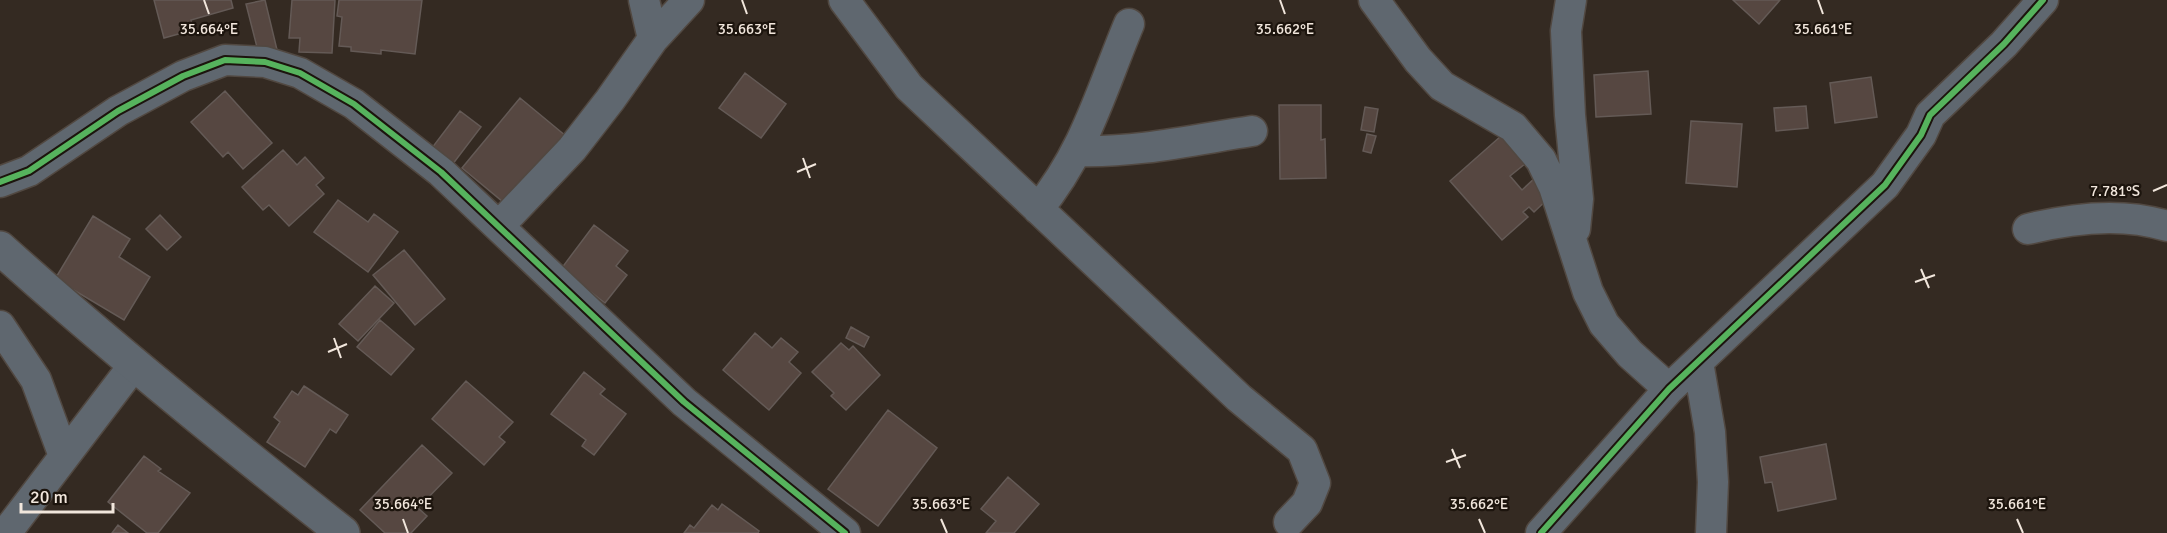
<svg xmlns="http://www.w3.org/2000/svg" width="2167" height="533" font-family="Signika,sans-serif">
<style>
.building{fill:#564741;stroke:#645a56;stroke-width:1.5}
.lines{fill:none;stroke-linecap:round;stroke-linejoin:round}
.minor-casing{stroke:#514841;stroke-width:33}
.tertiary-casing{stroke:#514841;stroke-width:36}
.minor{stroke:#5f676f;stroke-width:30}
.tertiary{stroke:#5f676f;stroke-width:33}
.cycleway-casing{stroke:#1c140d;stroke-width:10}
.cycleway{stroke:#56b35d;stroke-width:6}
.ticks{fill:none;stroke:#f1e6dc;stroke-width:2}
.ticks-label{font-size:15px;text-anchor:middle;fill:#f1e6dc;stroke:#1c140d;stroke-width:4.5;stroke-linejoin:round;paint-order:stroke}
</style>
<rect width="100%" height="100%" fill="#342a22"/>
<!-- building -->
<path class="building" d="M154,0H231L233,8L191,20L193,30L164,38Z
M265,0L278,54L260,59L246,4Z
M292,0H335L332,53L299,52L300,38H289Z
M339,0H422L415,54L381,50V54L351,51V47L339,46L342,17L337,16Z
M1733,0H1780L1759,24Z
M1648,71L1651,114L1596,117L1594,75Z
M745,73L786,104L761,138L719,108Z
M1871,77L1877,117L1835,123L1830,83Z
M225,91L272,143L243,169L228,152L223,157L191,122Z
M520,98L572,141L514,211L462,168Z
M1279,105H1321V140L1325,139L1326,178L1280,179Z
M1806,106L1808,128L1776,131L1774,108Z
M1365,107L1378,109L1374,132L1361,130Z
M460,111L481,127L446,173L425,157Z
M1691,121L1742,124L1737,187L1686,183Z
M1367,134L1376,136L1371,153L1363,151Z
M1501,136L1526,163L1510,176L1522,190L1537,176L1553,194L1534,212L1529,207L1523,212L1528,217L1502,240L1450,181Z
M283,150L297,165L305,157L324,178L316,185L324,194L289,226L269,205L263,210L242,187Z
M338,200L368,222L374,214L398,232L368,272L314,232Z
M160,215L181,237L167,250L146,229Z
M93,216L130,239L119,257L150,277L124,320L55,279Z
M594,225L628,251L616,266L627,275L605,303L561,269Z
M404,250L445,299L415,325L373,275Z
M375,286L394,303L358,341L339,324Z
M380,320L414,349L391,375L357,347Z
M851,327L869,337L864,347L846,338Z
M755,333L772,348L781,338L798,352L789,362L801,373L769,410L723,370Z
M841,343L849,350L853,346L880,375L846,410L831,396L834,393L812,372Z
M584,372L605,389L600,394L626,414L594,455L582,446L586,440L551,414Z
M466,381L513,422L499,437L505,442L484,465L432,419Z
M304,386L348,415L336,433L330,429L305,467L267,442L280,422L274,417L292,391L298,395Z
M888,410L937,448L878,526L828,489Z
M1826,444L1836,499L1778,511L1772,482L1765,483L1760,457Z
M422,445L452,473L418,508L427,516L411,533H385L360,510Z
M144,456L161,469L158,471L190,493L158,533H147L108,502Z
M1008,477L1039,504L1014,533H986L996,521L981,509Z
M722,504L759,531L758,533H684L690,525L694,528L712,505L718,510Z
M118,525L128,533H112Z"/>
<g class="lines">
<!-- minor casing -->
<g class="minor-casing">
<path id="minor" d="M644,0L653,39
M844,0L909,87L1239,398L1302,450L1315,483L1307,503L1289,522
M1374,0L1418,60L1442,86L1513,127L1541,160L1554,187L1588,292L1604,324L1630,354L1669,389
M1571,0L1566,31L1570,115L1578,199L1575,229
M1076,151C1137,153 1193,140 1252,131
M0,182L29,171L118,111L183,76L225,60L265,62L300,73L354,104L441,172L684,402L845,533
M1038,209C1085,152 1101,91 1129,24
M499,226L572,149L610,100L653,39L689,0
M2028,229C2072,218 2122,212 2167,226
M0,326L36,380L64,456
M1698,362L1710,432L1713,482L1711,533
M6,533L134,365
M1541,533L1669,389L1885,185L1921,135L1930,115L2004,44L2043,0"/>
</g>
<!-- tertiary casing -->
<g class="tertiary-casing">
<path id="tertiary" d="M0,248C111,348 226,441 343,533"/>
</g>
<!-- minor -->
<use href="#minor" class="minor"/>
<!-- tertiary -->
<use href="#tertiary" class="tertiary"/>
<!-- cycleway casing -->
<g class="cycleway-casing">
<path id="cycleway" d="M0,182L29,171L118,111L183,76L225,60L265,62L300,73L354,104L441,172L684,402L845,533
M1541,533L1669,389L1885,185L1921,135L1930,115L2004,44L2043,0"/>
</g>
<!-- cycleway -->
<use href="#cycleway" class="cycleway"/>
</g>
<!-- ticks -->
<path class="ticks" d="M204,0L209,14M742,0L747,14M1280,0L1285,14M1818,0L1823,14M803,158L810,178M797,172L816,164M2153,191L2167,185M1921,269L1929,288M1915,282L1935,275M334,338L341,358M328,352L347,344M1452,449L1460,468M1446,462L1466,455M403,519L408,533M941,519L947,533M1479,519L1485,533M2017,519L2023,533"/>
<g class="ticks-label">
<text x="209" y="34">35.664°E</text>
<text x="747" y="34">35.663°E</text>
<text x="1285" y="34">35.662°E</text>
<text x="1823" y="34">35.661°E</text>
<text x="2115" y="196">7.781°S</text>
<text x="403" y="509">35.664°E</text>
<text x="941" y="509">35.663°E</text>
<text x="1479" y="509">35.662°E</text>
<text x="2017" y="509">35.661°E</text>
</g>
<!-- scale -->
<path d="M21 503v9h92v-9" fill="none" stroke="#f1e6dc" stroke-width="3"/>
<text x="30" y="503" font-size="18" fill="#f1e6dc" stroke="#1c140d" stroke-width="4.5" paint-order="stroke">20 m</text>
</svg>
